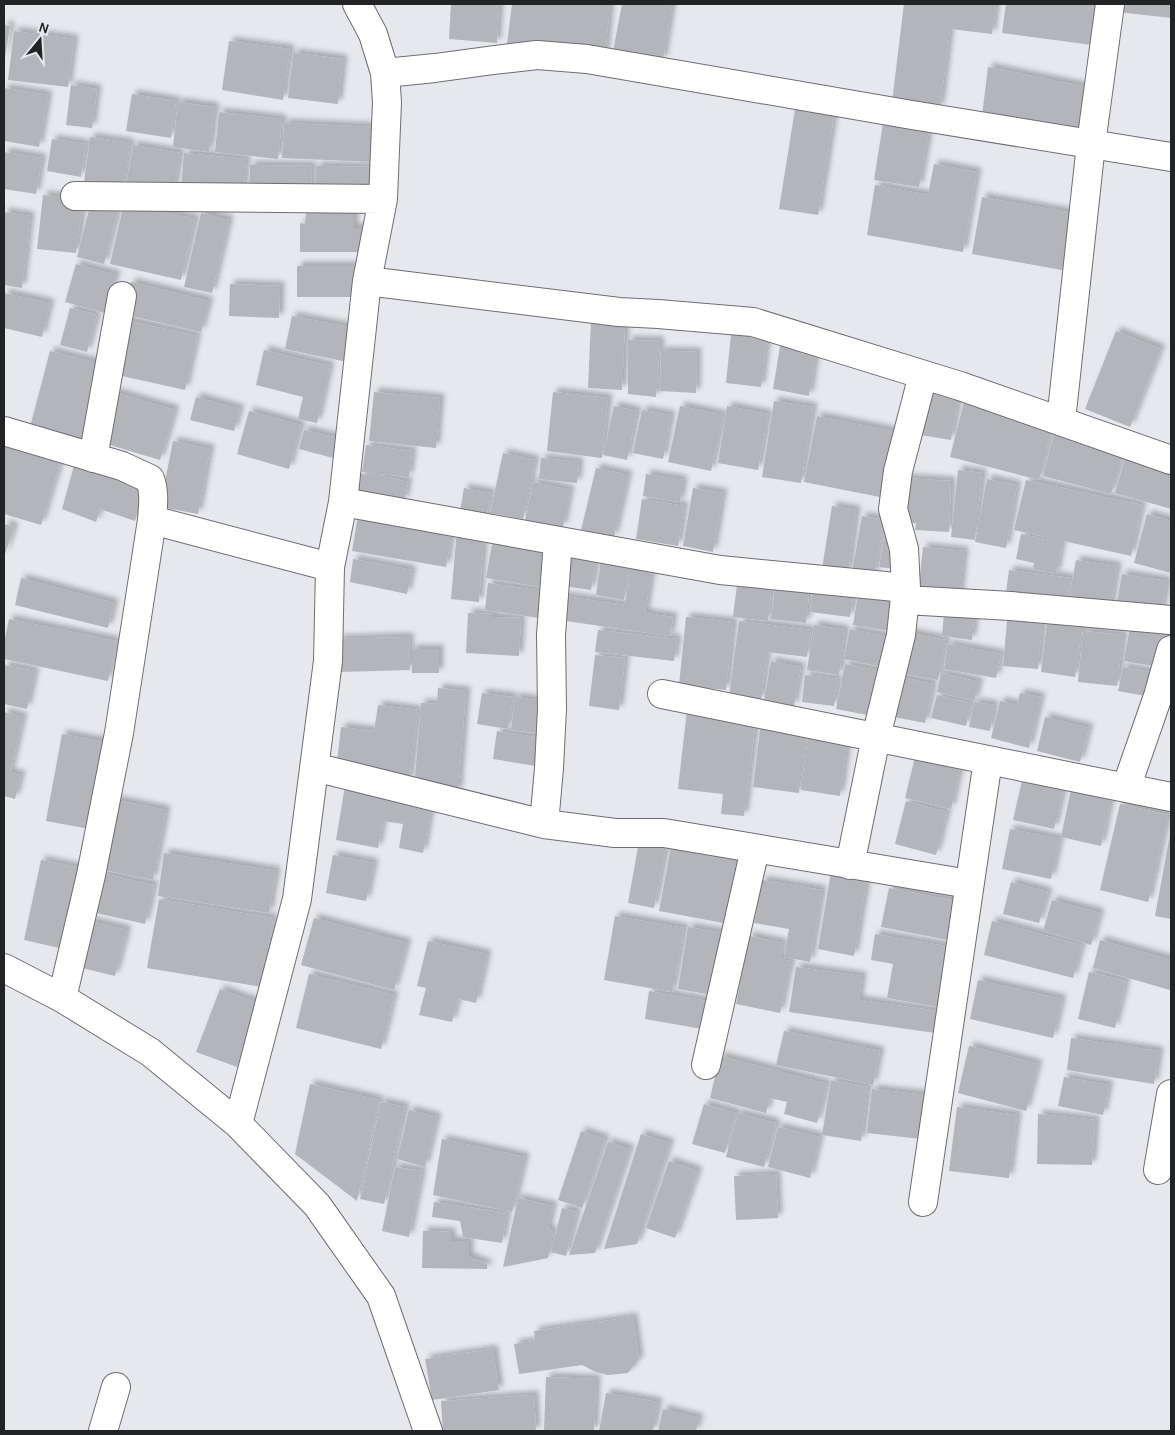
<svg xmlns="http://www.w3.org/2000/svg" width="1175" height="1435" font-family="Karla,sans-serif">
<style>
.building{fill:#b3b5ba;filter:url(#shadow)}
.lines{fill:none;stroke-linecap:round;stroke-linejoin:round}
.minor-casing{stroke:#6c6e73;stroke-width:30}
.minor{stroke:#fff;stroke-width:28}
</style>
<defs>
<filter id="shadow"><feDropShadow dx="4.5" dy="-4.5" stdDeviation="2.5" flood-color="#0004"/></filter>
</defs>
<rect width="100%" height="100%" fill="#e6e8ee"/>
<!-- building -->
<path class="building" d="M451,4H499L497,43L449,39Z
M512,4H610L605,55L507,44Z
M622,4H672L663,60L613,52Z
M904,4H996L992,34L950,29L940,108L892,102Z
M1006,4H1084L1098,6L1092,45L1002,33Z
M1119,4H1171V18L1118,12Z
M4,25L10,26L5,58H4Z
M14,31L74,39L68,87L8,80Z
M229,41L290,49L283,100L222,90Z
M293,53L343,59L338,104L288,98Z
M988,67L1091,88L1086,131L982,116Z
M71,85L97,89L92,128L66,125Z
M4,88L48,95L39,147L4,141Z
M132,94L176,101L171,138L126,131Z
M178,102L215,107L209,152L173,147Z
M796,103L835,109L818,215L779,209Z
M219,112L282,119L278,159L215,152Z
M884,117L930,124L919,187L874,180Z
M284,123L375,127L373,162L282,158Z
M90,137L130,143L123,189L84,183Z
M52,139L86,144L81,177L47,171Z
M133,145L180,153L173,195L126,187Z
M4,152L42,158L36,194L4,189Z
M184,153L246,159L243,194L181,189Z
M934,164L977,172L963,252L867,235L875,185L928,195Z
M250,165L312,166L311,196L249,195Z
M316,166L377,167V197L316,196Z
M43,195L63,197L83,201L76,253L37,249Z
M982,197L1072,213L1062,270L972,254Z
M91,202L118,209L104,264L77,257Z
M124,203L195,219L181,280L110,264Z
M4,212L30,216L22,288L4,285Z
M201,213L229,220L212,293L184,287Z
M306,213H354V228H368V252H300V223L305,224Z
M76,264L116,275L105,313L65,302Z
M297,266H353L354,297H297Z
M131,282L209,301L201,332L123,314Z
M230,284L280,286L279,318L229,316Z
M4,293L50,303L42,337L4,328Z
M70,308L97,315L87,352L60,345Z
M292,316L354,328L347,362L285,349Z
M125,320L197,336L185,390L113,374Z
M591,321L625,323L622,390L588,388Z
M732,325L768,330L761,387L726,383Z
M1116,331L1161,349L1130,427L1085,409Z
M628,340L660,341L656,397L628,394Z
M781,341L817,347L809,396L773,389Z
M264,350L330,366L317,423L298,419L303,397L256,385Z
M50,351L101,364L80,445L29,431Z
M661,351L697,352L696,393L660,391Z
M923,382L960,388L951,440L914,434Z
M114,392L175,410L160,460L100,442Z
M374,392L440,398L436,448L369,441Z
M553,392L608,398L602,458L547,451Z
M196,397L240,409L234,431L190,420Z
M965,398L1054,421L1039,480L950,457Z
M774,401L813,407L801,483L762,477Z
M614,406L637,411L627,460L603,455Z
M680,406L723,415L711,471L668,462Z
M727,406L768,414L758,470L718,463Z
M642,410L671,415L663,459L633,453Z
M249,411L301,425L289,469L237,454Z
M817,416L902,433L890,499L804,482Z
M1056,426L1125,446L1111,494L1043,476Z
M304,430L342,439L337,459L299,449Z
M173,441L210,449L198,514L160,507Z
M5,444L61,460L41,525L4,514V448Z
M366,445L412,451L409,477L362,472Z
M1127,451L1171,464V509L1115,493Z
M503,453L535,460L523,519L490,513Z
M541,458L579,462L577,483L539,479Z
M75,462L146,483L135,521L100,509L96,522L62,509Z
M596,468L628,475L614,537L581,530Z
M958,470L982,473L975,540L951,537Z
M361,474L385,476L408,482L404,501L358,493Z
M646,474L683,480L680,502L643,496Z
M902,478L951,481L949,532L915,530L916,523H900Z
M987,479L1017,485L1006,548L975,542Z
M1026,480L1142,505L1131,556L1014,530Z
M533,482L570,490L563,527L525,520Z
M464,488L491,493L485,523L459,518Z
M693,488L723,493L713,552L683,546Z
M642,499L684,506L678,546L636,539Z
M832,506L856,510L848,573L822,569Z
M359,509L453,525L446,567L352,551Z
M1147,514L1171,521V573L1134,563Z
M862,516L884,520L874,576L852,572Z
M4,524L14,527L4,557Z
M457,530L484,532L479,602L451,599Z
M885,532L897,534L895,569L879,567Z
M494,533L555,543L547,588L486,578Z
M1021,534L1062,543L1056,574L1033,569L1034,563L1016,559Z
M564,544L598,550L591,590L557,585Z
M923,547L964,551L959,601L918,596Z
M602,552L630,556L624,600L596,595Z
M632,558L653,562L645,613L673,617L670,636L559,620L563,596L625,605Z
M353,559L412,570L407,594L350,582Z
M1076,560L1117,566L1110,611L1068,605Z
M1009,570L1070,578L1066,609L1005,601Z
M1122,574L1167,581L1161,616L1116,608Z
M738,577L772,581L768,621L733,617Z
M21,578L114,603L108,628L15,605Z
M776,581L810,585L806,623L771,619Z
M488,583L549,592L545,619L485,610Z
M813,584L854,589L850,617L810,612Z
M859,589L902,596L896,632L853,625Z
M1008,610L1043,614L1038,669L1003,666Z
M468,613L493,614V617L521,618L519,656L466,653Z
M944,613L974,617L972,640L942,636Z
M686,617L733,622L726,690L679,685Z
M9,619L116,641L108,681L4,659V643Z
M739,621L811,630L807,657L767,652L761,700L729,696Z
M1131,621L1171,628L1164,668L1124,661Z
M1047,623L1082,628L1075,677L1041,672Z
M814,625L845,630L839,675L807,670Z
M850,629L894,638L887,668L844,659Z
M598,630L677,639L674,661L595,652Z
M1083,631L1123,635L1117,686L1078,682Z
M905,632L946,640L938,680L898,673Z
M409,637L410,670L339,672L338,639Z
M948,644L1001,654L996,678L944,669Z
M412,649H439V673H412Z
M595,655L625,658L619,710L589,706Z
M771,661L801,667L794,706L764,700Z
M845,664L887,672L878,717L836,709Z
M4,665L35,671L27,709L4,704Z
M1123,667L1161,674L1157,698L1118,691Z
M941,673L979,682L974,701L937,692Z
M805,675L838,679L834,706L802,702Z
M897,676L933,684L925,723L889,716Z
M438,688L466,691L458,792L414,789L421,703L437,704Z
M482,693L513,697L508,729L477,724Z
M1020,693L1041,697L1029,748L991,738L1000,701L1017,705Z
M937,695L971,703L966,726L931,718Z
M515,697L549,702L545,734L511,730Z
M974,702L994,705L990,731L969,727Z
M378,705L418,710L409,781L336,771L341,727L374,731Z
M687,710L756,719L744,816L721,814L723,794L678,789Z
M4,712L23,717L10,773L21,775L15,799L4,796Z
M1045,717L1089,728L1080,762L1037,751Z
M761,722L807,727L799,793L753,787Z
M497,731L547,739L542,767L493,759Z
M809,731L848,737L840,796L801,790Z
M62,734L111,743L95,830L46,821Z
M917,749L962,759L951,809L905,798Z
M1024,772L1065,782L1054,829L1013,820Z
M1073,780L1113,788L1101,846L1061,837Z
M345,786L432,802L423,853L399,848L403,824L383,821L378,848L336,840Z
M111,799L166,810L153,880L98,869Z
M906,801L947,812L936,855L895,844Z
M1120,804L1168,815L1148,902L1100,890Z
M1010,829L1060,839L1051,879L1002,869Z
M1170,834H1171V919L1155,916Z
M640,836L667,841L654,908L628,903Z
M671,847L746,861L734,925L659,911Z
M164,853L276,871L269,913L158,896Z
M333,855L374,863L366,901L326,893Z
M41,860L85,869L68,950L24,940Z
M831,872L867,878L854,956L818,949Z
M101,873L154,885L145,924L92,912Z
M762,880L822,890L810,962L784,957L789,929L754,923Z
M1011,882L1048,892L1039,923L1003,914Z
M889,888L961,902L953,941L881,927Z
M159,899L273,918L262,987L147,968Z
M1052,900L1100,913L1091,945L1043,931Z
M615,916L684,928L672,992L604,980Z
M314,918L407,943L394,990L301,965Z
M90,921L127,930L115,976L78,967Z
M992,921L1082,945L1073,978L984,955Z
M688,927L729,934L718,996L678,989Z
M875,934L957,948L940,992L938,1007L887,998L893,964L871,960Z
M749,936L783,943L780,959L791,961L780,1013L736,1004Z
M1100,940L1171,960V984L1170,990L1093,968Z
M428,941L487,954L476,1003L458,999L452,1022L419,1015L426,988L417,986Z
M796,967L862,976L859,1000L945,1012L942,1034L789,1012Z
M1089,972L1126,981L1115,1028L1078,1019Z
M309,974L394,995L381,1049L296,1028Z
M978,980L1062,999L1053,1038L970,1019Z
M220,989L260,1004L237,1067L196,1052Z
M649,991L713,1002L708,1030L645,1019Z
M784,1031L880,1051L873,1085L776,1065Z
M1071,1038L1159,1051L1154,1084L1067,1070Z
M969,1046L1038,1064L1026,1111L958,1093Z
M720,1056L827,1084L817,1123L784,1114L787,1102L770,1098L766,1113L710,1098Z
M1064,1077L1109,1085L1103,1115L1058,1106Z
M831,1080L868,1087L861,1141L822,1135Z
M310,1084L379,1100L357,1201L295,1154Z
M872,1089L926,1095L921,1139L867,1133Z
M381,1102L405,1107L384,1204L360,1199Z
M704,1104L736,1113L725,1153L692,1144Z
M957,1107L1017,1115L1009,1178L949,1171Z
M409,1110L437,1117L425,1167L397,1159Z
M738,1113L776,1123L764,1167L726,1157Z
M1038,1114L1095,1120L1092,1165L1037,1164Z
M778,1127L820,1137L810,1178L768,1167Z
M581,1131L605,1139L582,1208L558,1200Z
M641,1134L670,1143L637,1244L604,1249Z
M442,1139L525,1157L512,1212L433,1195Z
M608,1142L630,1149L595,1253L569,1255Z
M669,1161L698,1171L675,1238L646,1228Z
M395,1167L422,1171L409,1237L382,1231Z
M776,1174L778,1218L736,1220L734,1176Z
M518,1198L553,1206L548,1228L553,1232L548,1258L503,1267Z
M434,1202L507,1213L502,1243L463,1237L460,1221L432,1217Z
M562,1208L577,1212L566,1256L551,1252Z
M423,1231L451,1232V1241H469V1257L487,1264V1269L422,1268Z
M633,1317L639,1359L628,1373L608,1375L596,1372L582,1365L519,1374L514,1344L535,1341L534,1331Z
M493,1349L499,1390L432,1400L425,1359Z
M546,1377L596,1379L594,1431H544Z
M606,1393L658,1402L653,1431H599Z
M534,1395L536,1431H443L441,1401Z
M663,1409L699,1418L696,1431H658Z"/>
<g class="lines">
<!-- minor casing -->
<g class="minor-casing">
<path id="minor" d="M385,73L435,68L494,60L537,55L587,59L912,115L1171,157
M75,196L383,199
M367,281L619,312L658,314L753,322L960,386L1171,460
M1061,421L1091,144L1110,4
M4,431L122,466L150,479C155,493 153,505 152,520L330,567
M93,458L122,296
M343,502L720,570L906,588
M905,600L1011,606L1171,620
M662,694L1171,797
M314,767L544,824L615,833H664L969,884
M1126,788L1158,696L1171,650
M544,824L549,768L552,709L551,635L558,541
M850,865L876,737L901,635L906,588L904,549L893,509L898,471L923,375
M4,968L62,998L150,1052L238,1124L317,1205L381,1296L428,1431
M62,998L91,875L119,733L152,520
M706,1065L755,849
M238,1124L297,899L328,661L330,567L343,502L367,281L383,199L387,102L385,73L373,34L357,4
M1158,1170L1171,1094
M923,1202L988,760
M103,1431L116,1387"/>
</g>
<!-- minor -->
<use href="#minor" class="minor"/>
</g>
<!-- border -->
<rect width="1175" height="1435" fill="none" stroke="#222325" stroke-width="10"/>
<!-- north arrow -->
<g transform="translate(40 40) rotate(18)" stroke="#e6e8ee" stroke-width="4" paint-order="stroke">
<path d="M0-4L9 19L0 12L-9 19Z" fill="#222325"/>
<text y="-8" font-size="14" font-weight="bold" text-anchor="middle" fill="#222325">N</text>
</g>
</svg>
